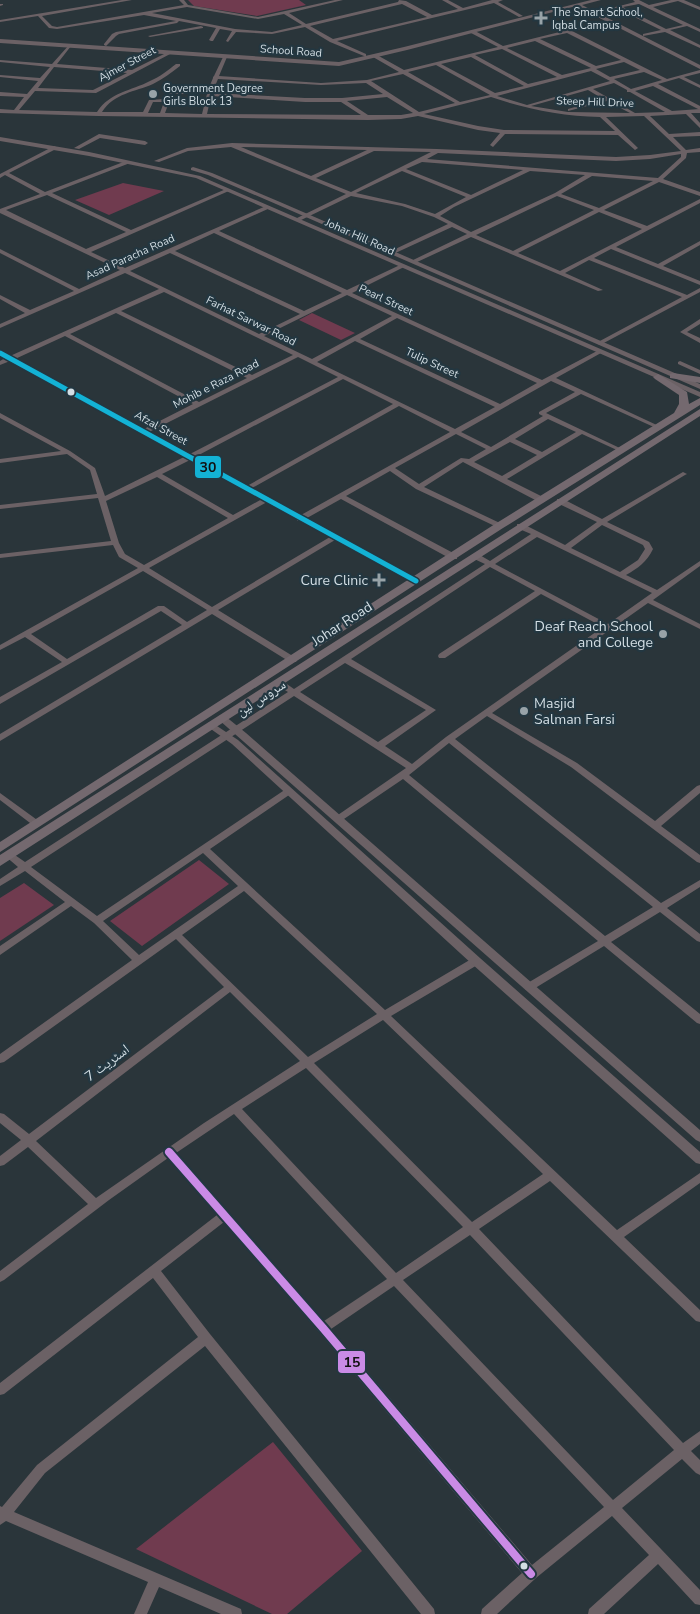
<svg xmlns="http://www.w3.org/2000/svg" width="700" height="1614" font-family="'Nunito Sans','Noto Naskh Arabic',sans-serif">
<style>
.green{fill:#703b4f}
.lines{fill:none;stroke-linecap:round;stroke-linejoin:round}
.minor{fill:#6b6165;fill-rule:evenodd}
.tertiary{fill:#6b6165;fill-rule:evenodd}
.primary{fill:#74696f;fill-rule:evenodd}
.bus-1-casing{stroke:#233741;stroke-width:8}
.bus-2-casing{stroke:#233741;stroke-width:12}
.bus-1{stroke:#13b2d5;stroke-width:5}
.bus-2{stroke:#ca8be6;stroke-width:8}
.poi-dot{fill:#98a3a8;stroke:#233741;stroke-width:2}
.bus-dot{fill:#d3dee4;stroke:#233741;stroke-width:2}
.labels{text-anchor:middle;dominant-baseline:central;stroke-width:4.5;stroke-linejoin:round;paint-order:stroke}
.far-poi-label{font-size:11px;fill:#d3dee4;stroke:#233741;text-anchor:start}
.far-street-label{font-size:11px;fill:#d3dee4;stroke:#233741}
.poi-label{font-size:14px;fill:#d3dee4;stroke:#233741;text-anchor:end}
.street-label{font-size:14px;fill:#d3dee4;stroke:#233741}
.line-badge{stroke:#233741;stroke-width:2}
.pale-badge-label{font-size:14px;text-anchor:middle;font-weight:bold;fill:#111}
</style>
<rect width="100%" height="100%" fill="#2a353a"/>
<!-- green -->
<path class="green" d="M188,0H299L306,5L257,16L194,6Z
M123,183L164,191L109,215L75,200Z
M312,313L355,333L341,340L299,320Z
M199,860L229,884L142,946L110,921Z
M24,883L54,905L0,941V898Z
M273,1442L362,1551L287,1614H272L136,1549Z"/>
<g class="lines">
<!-- minor -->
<path class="minor" d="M122,0H132L42,16L52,26L57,27L184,5L179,0H184L188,5L258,17L335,0H343L289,13L306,24L398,2L399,0L406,1L432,15L458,9L442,0H448L463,8L492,0H503L498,2L523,16L519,17L494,3L337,41L366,54V56H364L330,42L305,27L272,34L236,32L228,42L226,41L232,31L220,29L213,41H211L209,40L216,28L179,21L177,23L119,34L116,36L106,46L104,45V44L112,34L116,32L176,21L144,15L57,29L49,28L38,16L0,22V20ZM402,4L427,17L333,39L310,26ZM187,7L258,19L284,14L302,25L272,32L235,29L152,13Z
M633,0H639L649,5L671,0H684L700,7V10L678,1L653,7L700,29V32L687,26L670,30L700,45V48L665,32L643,36V34L661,30L618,9L598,13L596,12L635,2ZM639,4L683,25L666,29L623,7Z
M0,4H3V5L0,6Z
M608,20H610V22L572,31L667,79L700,70V73L684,77L700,85V88L679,78L658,84L700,106V113H691L700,123V128L686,114L650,116L669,134L700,132V136L673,137L686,150L700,148V152L687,153L686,158L663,179L700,192V196L659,182L604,210L647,226L700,199V203L616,247L658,264L700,241V245L663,266L700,281V285L611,249L594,258L687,295L700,288V292L600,345L598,344V342L682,297L589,260L565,273L603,290L598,291L471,237L415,263H411V261L467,234L452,227L391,255L389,254V252L448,224L434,217L402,206L351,196L299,221H295V219L346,194L231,147L188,151L159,162L154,161L187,148L232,143L437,149L616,157L650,155L681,151L644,116L606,117L637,147L638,148L635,150L618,135L505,134L493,147L490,145L500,133L478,130L418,116L401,119L368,120L98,116L0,113V109L14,110L24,97L0,96V92L27,94L38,81L0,77V75L40,78L50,67L0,62V60L52,64L69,45L71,46L57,64L132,70L168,52L172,53L96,93L35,91L19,110L97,112C110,92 131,91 150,81C160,77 168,70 176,64H180V66C171,73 163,79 153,84C135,92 114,93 102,112H143L149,100L165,99L168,91L208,90L213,78V77L214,76L223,57L225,56L227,57L219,76L321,83L367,80L399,72L373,57V55H377L404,70L498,47L471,33V31H475L503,46ZM567,33L621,60L596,66L540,39ZM535,41L591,68L562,75L507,48ZM502,49L557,77L528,84L475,55ZM471,57L524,86L495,93L441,64ZM624,62L640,70L610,77L596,69ZM436,65L490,95L460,102L408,72ZM54,67L127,73L93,90L38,88ZM591,71L610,81L527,105L497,96ZM644,72L662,80L631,89L614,79ZM403,74L455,103L419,112L371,81ZM218,79L321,85L366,83L383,94L342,98H305L212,93ZM614,83L627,90V92H630L665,112L635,113L593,89ZM653,86L698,109H700L672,111L635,91ZM588,90L603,99L568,109V111L607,101L630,113L568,112L531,106ZM172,94H207L202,114L165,113ZM211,96L305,102H341L361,115L207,114ZM387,97L413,113L401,115H368L347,101ZM491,97C526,109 562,116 600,117L615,131L504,130L478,126L424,114ZM153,102H164L160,113H148ZM241,147L367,150L311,176ZM374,151L431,152L351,192L316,178ZM438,153L616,161L650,159L681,154V157L658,178L427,159ZM422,162L523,170L471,195L406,169ZM402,171L466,197L435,214L405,204L356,193ZM530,171L585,175L555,193L471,232L440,216L454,207ZM592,176L653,181L599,208L561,194ZM557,196L594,210L513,251L476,235ZM599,212L642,229L560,271L518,253Z
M201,26L203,27V28L150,37L148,36Z
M99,134L145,141L148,143L145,145L100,138L79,149L74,148Z
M54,146L56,147V149L9,173L45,192L126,161H130V163L52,193L131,230L226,189L231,190L91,252L125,268L266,206H270V208L219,231L347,290L400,265H404V267L352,293L542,380L597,351H601V353L556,378L661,427L658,429L656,428L581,394L546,413L624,450L621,452L619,451L582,434L507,479L545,498V502H539L463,462L424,487L502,524V528H499L416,489L390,471L346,496L457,555V559H451L341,499L307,518L419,579L420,581L419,583H413L335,540L218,610L296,658L297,660L296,662H290L212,614L0,741V734L182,625L161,611L0,704V697L62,662L25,637L0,650V645L138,568L119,557L113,545L0,558V554L111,541L98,498L0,509V505L97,494L90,470L67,454L0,463V459L61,451L0,418V413L70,451L95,468L105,496L184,457L10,361L0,365V361L5,358L0,356V351L10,356L159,289L125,273L0,328V324L25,313L0,299V295L30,310L74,291L0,253V249L79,289L120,270L0,213V209L40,194L5,175L0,178V174ZM47,195L126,232L86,249L6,210ZM214,233L342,293L304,311L175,251ZM170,253L300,314L259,334L130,271ZM164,292L293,355L252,375L121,311ZM347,295L392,316L312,359L264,336ZM116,313L247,378L199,402L70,334ZM397,318L537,383L500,404L360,339ZM65,336L193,404L144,429L15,359ZM355,341L495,407L455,429L317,362ZM298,357L338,377L190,454L149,432ZM343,379L393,404L247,486L195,457ZM551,381L575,392L539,412V414L543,416L491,447L461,432ZM399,406L450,432L301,515L252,488ZM548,419L576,432L542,452L515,439ZM456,434L486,449L469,459L461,458L419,484L395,468ZM510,442L537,455L502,476L474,462ZM190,460L262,499L233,515L162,474ZM157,477L228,518L144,565L125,554L119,543L106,501ZM267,502L297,519V521H301L330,537L212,607L149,568ZM143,571L207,610L187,622L164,606H158L67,659L31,634Z
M700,319V324L687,332L700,338V343L680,332Z
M680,361L700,370V374L678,364V362Z
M683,472L687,474L685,475L607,522L649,542L653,549C647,562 638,568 626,575L657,590L700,561V566L653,600L700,624V629L648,603L492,713L577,763L655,821L697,786L700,785V793L661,826L700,855V863L697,862L571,767L487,716L455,739L661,903L700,880V887L667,908L700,934V942L697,941L660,912L611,942L700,1014V1024L697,1023L604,946L532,990H526L524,987L526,984L598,941L403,779L341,821H335L334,819L335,817L406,768L294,696L31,867L97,916L286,789H292L293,791L292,793L210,849L385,1010L473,958H479L481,961L479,964L391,1016L617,1230L700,1173V1183L624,1237L700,1310V1322L696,1321L550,1181L479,1229L683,1443L700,1431V1444L691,1451L700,1460V1475L696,1473L682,1459L622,1508L700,1590V1605L695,1604L658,1564L604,1614H588L589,1609L649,1555L612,1516L536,1578L497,1614H481L482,1609L522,1573L319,1332L224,1222L161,1271L210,1334L434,1609L435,1614H421L205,1346L45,1473L14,1512L241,1609L242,1614H221L159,1587L147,1614H134L148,1582L6,1521L0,1525V1506L2,1507L37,1465L198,1337L153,1278L4,1394L0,1395V1383L217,1215L168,1158L109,1200L4,1280L0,1282V1271L88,1204L28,1147L4,1165L0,1166V1156L21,1140L0,1123V1113L4,1114L29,1134L224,987L176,939L4,1062L0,1063V1054L132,960L94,923L71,906L0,955V946L65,902L25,871L0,886V879L18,867L4,855L6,853H12L25,862L288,692L275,684L274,682L275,680H281L294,689L485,564L472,558V554H478L490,561L531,534L517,528V524H523L565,545L597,522L557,503V499H563L602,519ZM602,525L643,545L645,549L638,560L620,572L571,548ZM537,537L652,593L608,624L495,564ZM490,567L535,591L439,654L438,656L439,658H445L541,594L603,627L446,737L412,764L385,746L436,710L351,659ZM345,663L426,710L378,742L300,692ZM449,743L653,907L605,936L409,775ZM203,853L238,886L139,955L103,921ZM244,891L377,1014L308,1057L182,935ZM230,992L300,1061L204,1123L96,1198L36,1141ZM383,1020L543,1174L472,1222L314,1063ZM306,1068L463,1227L396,1273L242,1109ZM234,1114L387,1279L324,1321L176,1153ZM470,1235L674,1450L613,1500L403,1280ZM394,1286L604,1507L532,1565L331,1329Z
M0,793L40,822L41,824L40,826H34L0,800Z"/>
<!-- tertiary -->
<path class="tertiary" d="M591,0H601L582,5L700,65V69L576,6L407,50L339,66L0,43V39L339,62L404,47Z
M0,137L89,152L200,176L700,392V397L196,178L89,156L0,141Z
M193,167L212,173L280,202L700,384V389L276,204L208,175L191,170V168Z
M222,715L225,716L246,733L700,1130V1142L696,1140L219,720L217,718L219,716Z
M211,722L238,740L480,958L700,1152V1164L696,1163L472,964L232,744L208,727L206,725L208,723Z"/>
<!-- primary -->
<path class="primary" d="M673,373L700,377V383L670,378V374Z
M658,374L687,392L689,404L700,398V405L503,528L0,852V842L495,524L674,413L679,404V395L655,379L653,377Z
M700,409V416L0,866V855Z"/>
<!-- bus-1 casing -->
<g class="bus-1-casing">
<path id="bus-1" d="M0,353L416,581"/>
</g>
<!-- bus-2 casing -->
<g class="bus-2-casing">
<path id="bus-2" d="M169,1152L323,1328L531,1574"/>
</g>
<!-- bus-1 -->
<use href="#bus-1" class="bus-1"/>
<!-- bus-2 -->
<use href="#bus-2" class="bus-2"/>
</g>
<!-- markers -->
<g class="poi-dot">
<path d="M538.5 10.5h5v5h5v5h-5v5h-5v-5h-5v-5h5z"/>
<circle cx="153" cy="94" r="5"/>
<path d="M376.5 572.5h5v5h5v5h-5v5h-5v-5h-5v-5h5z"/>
<circle cx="663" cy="634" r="5"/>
<circle cx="524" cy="711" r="5"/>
</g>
<g class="bus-dot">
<circle cx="71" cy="392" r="4.5"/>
<circle cx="524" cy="1566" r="4.5"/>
</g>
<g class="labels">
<!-- far-poi labels -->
<g class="far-poi-label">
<text x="552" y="12">The Smart School,<tspan x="552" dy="13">Iqbal Campus</tspan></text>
<text x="163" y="88">Government Degree<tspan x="163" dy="13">Girls Block 13</tspan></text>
</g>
<!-- far-street labels -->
<g class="far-street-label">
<text transform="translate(291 51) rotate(4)">School Road</text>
<text transform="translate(127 64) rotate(-28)">Ajmer Street</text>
<text transform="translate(595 102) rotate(2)">Steep Hill Drive</text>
<text transform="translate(360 237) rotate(24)">Johar Hill Road</text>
<text transform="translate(130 257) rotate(-24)">Asad Paracha Road</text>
<text transform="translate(386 300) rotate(25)">Pearl Street</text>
<text transform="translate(251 321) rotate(26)">Farhat Sarwar Road</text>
<text transform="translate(432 363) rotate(25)">Tulip Street</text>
<text transform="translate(216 384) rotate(-27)">Mohib e Raza Road</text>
<text transform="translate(161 428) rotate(29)">Afzal Street</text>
</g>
<!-- poi labels -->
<g class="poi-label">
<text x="368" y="580">Cure Clinic</text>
<text x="653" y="626">Deaf Reach School<tspan x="653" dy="16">and College</tspan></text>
<text x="534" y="703" text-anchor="start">Masjid<tspan x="534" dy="16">Salman Farsi</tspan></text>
</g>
<!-- street labels -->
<g class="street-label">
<text transform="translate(342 624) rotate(-33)">Johar Road</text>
<text transform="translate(261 698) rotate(-33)">سروس لین</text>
<text transform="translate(107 1063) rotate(-37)">اسٹریٹ 7</text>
</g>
</g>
<g class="line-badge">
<rect x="194" y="455" width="28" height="24" rx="5" fill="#13b2d5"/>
<rect x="337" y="1350" width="29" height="24" rx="5" fill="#ca8be6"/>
</g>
<g class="pale-badge-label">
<text x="208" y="472">30</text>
<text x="352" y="1367">15</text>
</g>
</svg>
